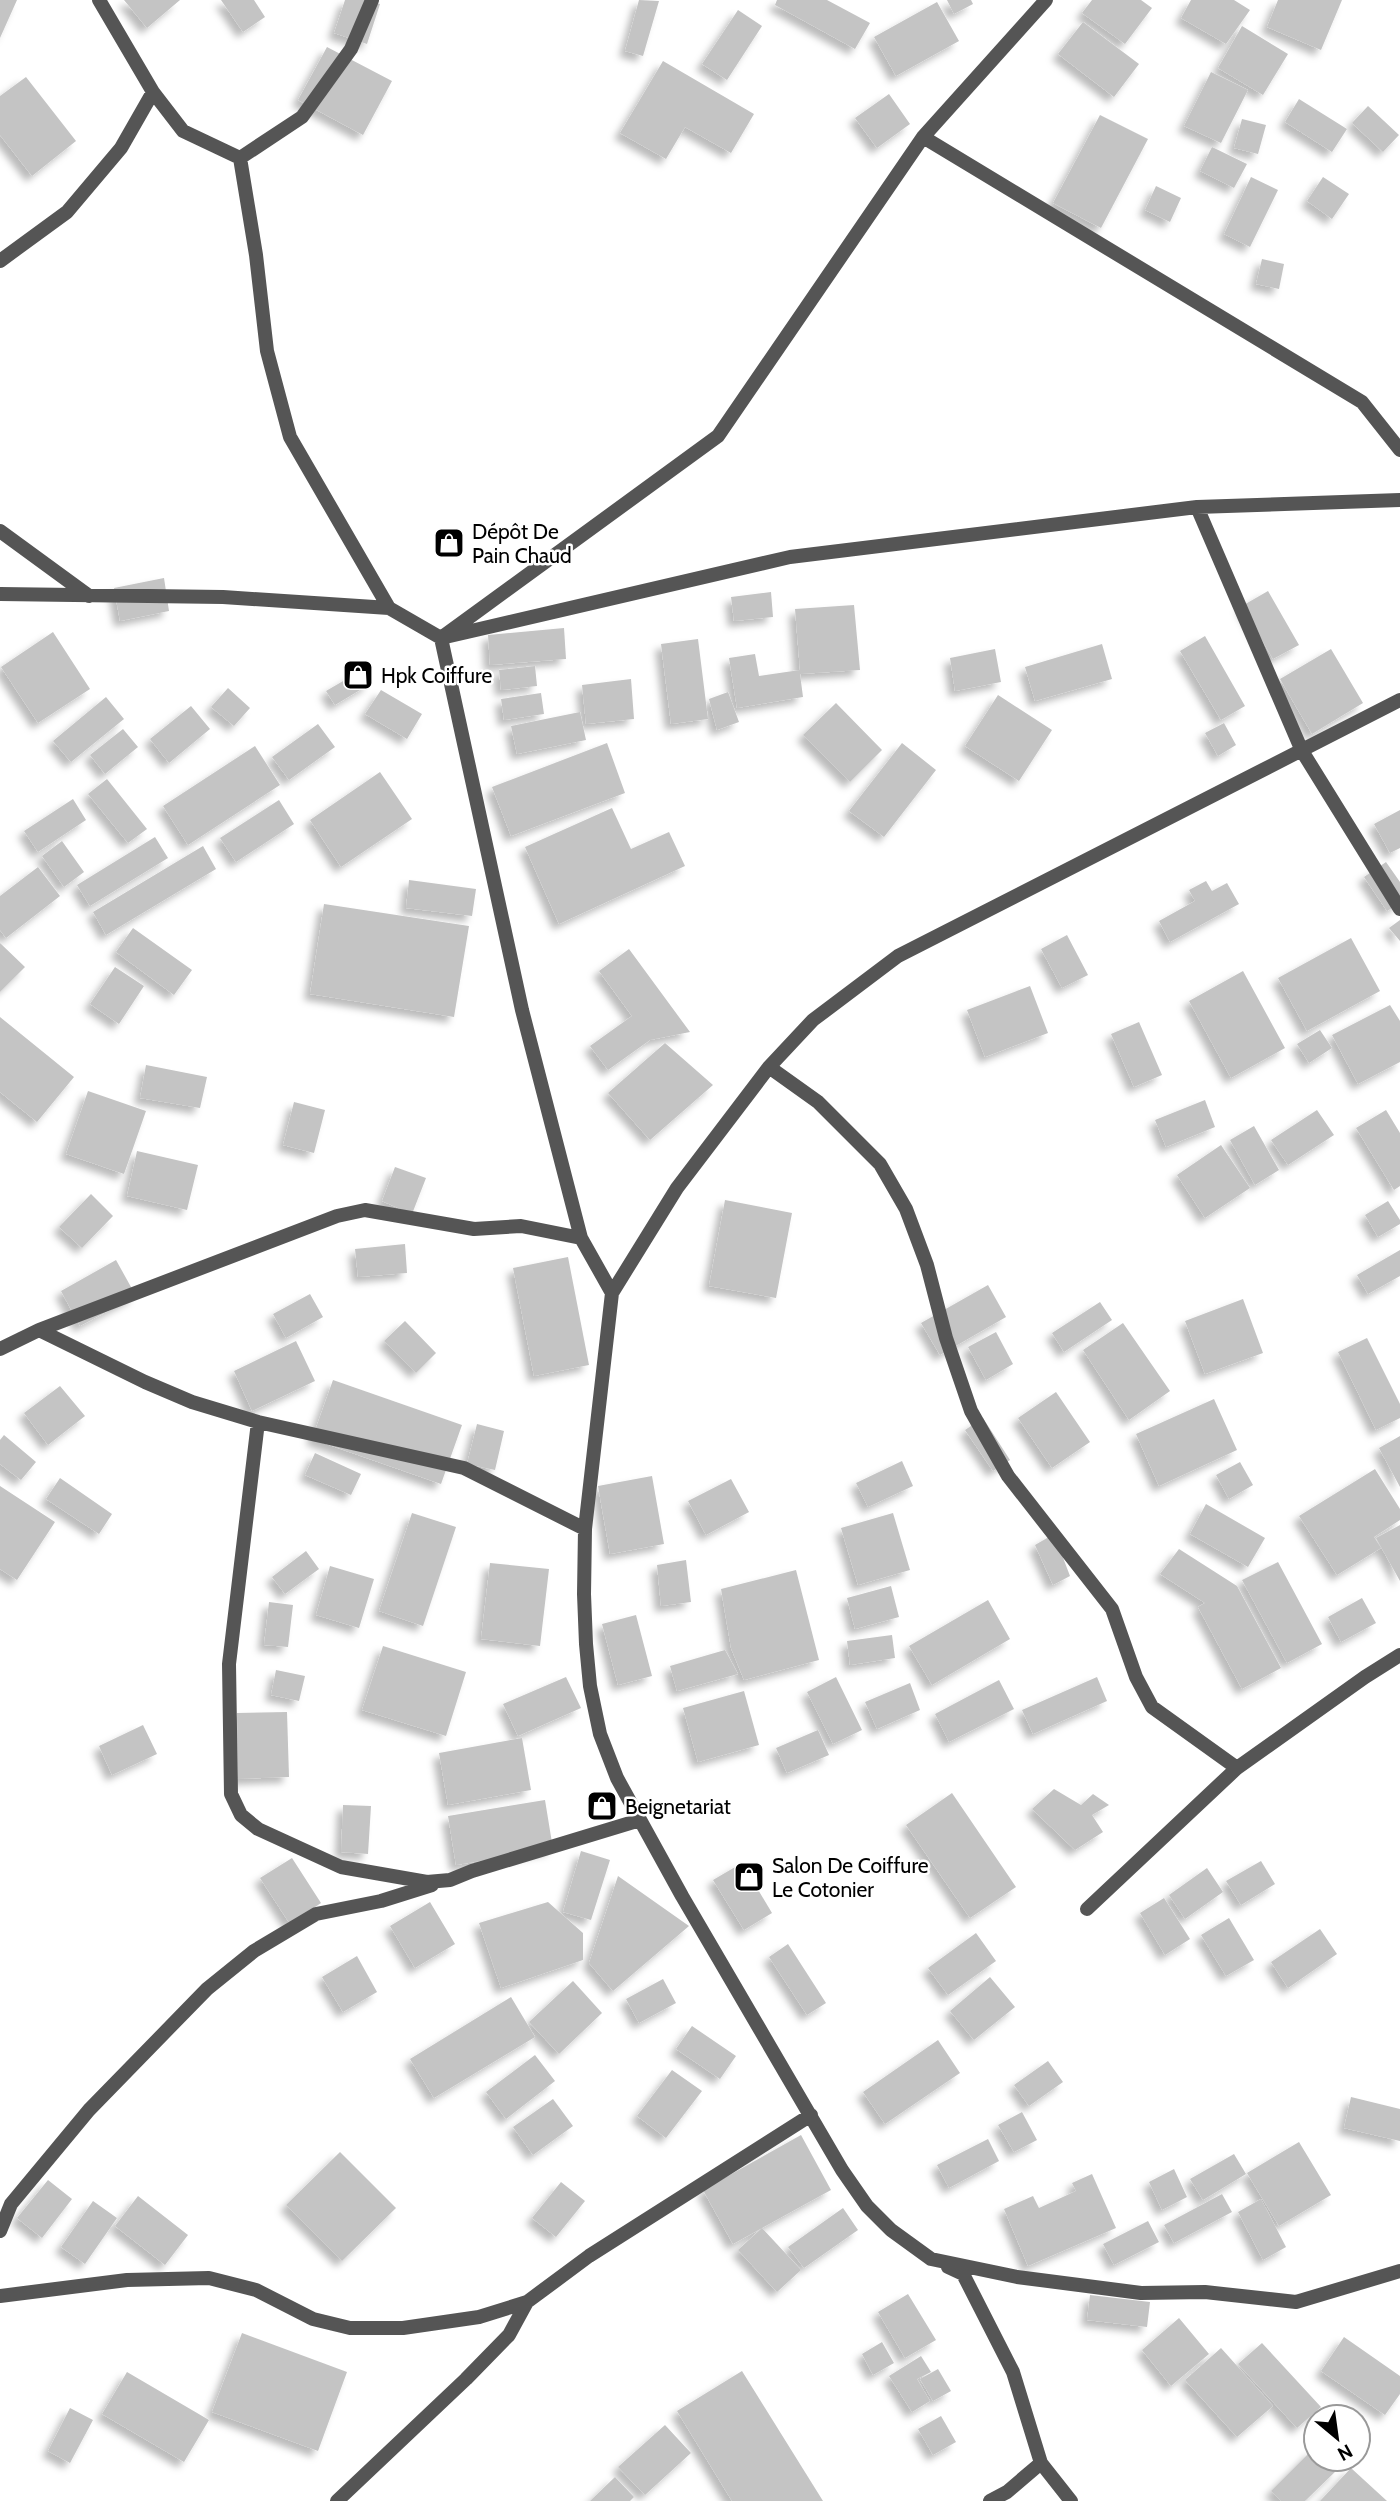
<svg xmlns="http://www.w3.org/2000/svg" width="1400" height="2501" font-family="Cabin,sans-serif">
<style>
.building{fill:#c4c4c4;filter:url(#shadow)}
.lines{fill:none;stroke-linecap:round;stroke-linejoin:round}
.minor{stroke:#555;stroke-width:14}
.labels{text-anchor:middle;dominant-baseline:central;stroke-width:5;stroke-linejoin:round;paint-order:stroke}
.poi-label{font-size:21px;fill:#000;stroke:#fff;text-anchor:start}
</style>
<defs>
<filter id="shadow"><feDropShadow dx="-6" dy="6" stdDeviation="3.5" flood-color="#0004"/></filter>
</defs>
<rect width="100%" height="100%" fill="#fff"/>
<!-- building -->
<path class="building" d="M0,0H17L0,38Z
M124,0H180L147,28Z
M221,0H254L265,17L243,32Z
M345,0H366L380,4L367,44L334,33Z
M639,0L659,1L643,56L625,51Z
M777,0H827L870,23L855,49L775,5Z
M947,0H971L973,4L954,14Z
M1092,0H1141L1152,8L1125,44L1082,13Z
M1191,0H1234L1250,10L1226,44L1181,18Z
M1278,0H1342L1321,50L1267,27Z
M937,2L959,41L896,76L874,37Z
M738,10L762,26L727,80L702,64Z
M1083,22L1139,64L1114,97L1058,54Z
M1242,26L1288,54L1263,95L1218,68Z
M327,47L392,81L363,135L298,100Z
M663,61L754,114L731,153L685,127L666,159L620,133Z
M1211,72L1248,90L1221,143L1184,126Z
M26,77L76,141L32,176L0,135V96Z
M889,94L910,124L877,148L855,118Z
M1299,99L1347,129L1332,152L1285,122Z
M1368,106L1399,135L1383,152L1352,123Z
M1100,115L1148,139L1101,228L1053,203Z
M1242,119L1266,125L1258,154L1234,148Z
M1212,147L1247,164L1234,188L1200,171Z
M1251,177L1278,190L1250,247L1224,234Z
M1323,177L1349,194L1332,219L1307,201Z
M1156,186L1181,198L1170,222L1145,210Z
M1262,259L1284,264L1279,289L1256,284Z
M164,578L169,611L120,621L114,588Z
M1268,591L1299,645L1273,659L1242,606Z
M771,592L773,617L734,621L731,597Z
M854,605L860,670L800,674L803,697L737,708L729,658L755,654L759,676L800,670L795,609Z
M564,628L566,659L490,665L488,635Z
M53,632L90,689L38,723L1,667Z
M1205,636L1245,706L1221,720L1180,651Z
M698,639L708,719L671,724L661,644Z
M1102,644L1112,679L1035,701L1025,667Z
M995,649L1001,682L955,691L950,658Z
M1331,649L1363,703L1312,734L1280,679Z
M535,666L537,686L501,690L499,670Z
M362,670L370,684L335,705L326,691Z
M631,679L634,719L586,724L582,685Z
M228,688L250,708L234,726L211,707Z
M381,690L422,714L407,739L365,714Z
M728,692L739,722L717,730L709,699Z
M541,693L544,714L504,720L501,699Z
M998,695L1052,730L1019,781L965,746Z
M106,697L124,719L71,762L53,741Z
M836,703L882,750L850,782L803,735Z
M191,706L210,729L169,763L150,739Z
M580,712L586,740L517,754L511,726Z
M1224,723L1236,745L1218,756L1205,733Z
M318,724L335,747L289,780L272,757Z
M123,729L138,747L105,774L90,755Z
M607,743L625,793L511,836L492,787Z
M902,743L936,770L884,837L849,811Z
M255,746L280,785L188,845L163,806Z
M380,772L412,819L341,867L310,820Z
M107,779L147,829L128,843L88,794Z
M73,799L86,820L38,852L24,831Z
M279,800L294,824L236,862L220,838Z
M612,808L631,849L669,832L685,866L559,924L525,847Z
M1400,810V848L1390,853L1374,824Z
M155,837L168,858L90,906L77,885Z
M62,841L84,872L64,887L42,856Z
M203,846L216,869L106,935L93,912Z
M1386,862L1400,882V903L1387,911L1364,877Z
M38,867L60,896L6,938L0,930V896Z
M409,880L476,889L472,916L406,908Z
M1206,881L1212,891L1227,883L1239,904L1170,942L1159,921L1195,901L1189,890Z
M324,904L469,926L454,1017L310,994Z
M1400,920V941L1389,928Z
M133,928L192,970L174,995L116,952Z
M1067,935L1088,975L1062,988L1041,949Z
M1351,938L1380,991L1307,1031L1278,978Z
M0,943L25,967L0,992Z
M629,949L690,1032L650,1040L608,1070L590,1046L632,1016L599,971Z
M115,967L144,986L119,1024L90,1004Z
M1243,971L1285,1048L1231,1078L1189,1001Z
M1030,986L1048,1033L985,1057L967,1010Z
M1390,1005L1400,1021V1062L1358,1084L1332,1035Z
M0,1017L74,1077L37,1122L0,1092Z
M1139,1022L1162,1075L1134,1087L1111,1034Z
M1320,1030L1332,1048L1309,1063L1297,1044Z
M665,1043L713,1085L650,1140L608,1093Z
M146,1065L207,1077L200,1108L140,1098Z
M88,1091L146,1111L124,1174L66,1154Z
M1205,1100L1215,1127L1166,1147L1155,1120Z
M294,1102L325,1110L314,1153L283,1145Z
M1317,1110L1334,1135L1288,1165L1271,1140Z
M1386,1110L1400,1133V1186L1394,1190L1356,1128Z
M1254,1126L1279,1170L1255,1185L1230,1140Z
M1221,1145L1250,1188L1205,1218L1177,1175Z
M137,1151L198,1165L187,1210L127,1196Z
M395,1167L426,1178L412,1214L382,1201Z
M91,1194L113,1216L82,1248L59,1227Z
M725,1200L792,1213L776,1298L709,1286Z
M1388,1201L1400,1220V1224L1378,1237L1365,1215Z
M405,1244L407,1273L358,1277L355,1249Z
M1400,1250V1276L1368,1294L1357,1275Z
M568,1257L589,1365L534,1376L513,1268Z
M116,1260L136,1296L80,1326L61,1291Z
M988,1285L1006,1317L940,1355L921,1323Z
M310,1294L323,1317L286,1338L273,1314Z
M1243,1299L1263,1353L1205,1374L1185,1321Z
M1100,1302L1112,1320L1064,1352L1052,1333Z
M405,1321L436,1353L416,1373L384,1341Z
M1123,1323L1170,1391L1129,1420L1083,1350Z
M996,1332L1013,1364L986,1380L968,1347Z
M1367,1338L1400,1404V1418L1376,1430L1338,1352Z
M296,1341L315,1381L252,1411L234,1371Z
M333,1380L462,1425L441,1484L312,1439Z
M60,1386L85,1416L48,1445L24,1413Z
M1056,1392L1090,1442L1052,1468L1018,1418Z
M1214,1399L1237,1450L1159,1486L1136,1434Z
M983,1418L1010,1460L993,1471L965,1430Z
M477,1424L504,1431L495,1470L467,1464Z
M4,1435L36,1462L21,1480L0,1464V1440Z
M1400,1436V1487L1379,1448Z
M315,1453L361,1474L351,1495L305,1475Z
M902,1461L913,1486L868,1507L856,1483Z
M1240,1462L1253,1485L1229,1499L1216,1475Z
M1375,1469L1400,1509V1520L1374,1537L1381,1548L1337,1575L1299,1516Z
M652,1476L664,1544L610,1554L598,1486Z
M60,1478L112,1514L99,1534L46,1499Z
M731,1479L749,1512L706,1535L688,1501Z
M0,1486L55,1522L17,1580L0,1569Z
M1206,1504L1265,1538L1248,1567L1190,1534Z
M412,1513L456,1527L423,1626L379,1611Z
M893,1513L910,1570L858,1585L841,1528Z
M1400,1525V1581L1376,1538Z
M1054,1534L1070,1576L1053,1585L1035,1545Z
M1179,1549L1237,1586L1281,1668L1242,1689L1198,1607L1205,1603L1160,1574Z
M306,1551L319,1569L285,1594L272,1577Z
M686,1560L691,1602L661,1606L657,1565Z
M1278,1562L1322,1644L1287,1663L1242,1580Z
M490,1563L549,1569L540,1646L481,1639Z
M330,1566L374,1579L359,1628L316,1615Z
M796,1570L819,1660L744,1680L731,1648L721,1589Z
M891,1586L899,1617L855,1629L847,1598Z
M1362,1598L1376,1623L1341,1642L1328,1617Z
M988,1600L1010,1639L932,1685L909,1646Z
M269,1602L293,1605L288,1647L264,1645Z
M636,1615L652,1676L618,1685L602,1624Z
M892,1635L895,1658L850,1665L847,1641Z
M383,1646L466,1672L446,1736L362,1710Z
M725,1650L738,1674L677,1691L670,1666Z
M276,1670L305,1676L299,1701L271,1695Z
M566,1677L581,1708L518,1736L503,1704Z
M836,1677L862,1730L833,1744L807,1692Z
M1097,1677L1107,1701L1033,1734L1022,1710Z
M999,1680L1014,1709L949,1742L935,1714Z
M910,1683L920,1710L877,1729L865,1702Z
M744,1691L759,1745L698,1762L683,1708Z
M287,1712L289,1777L238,1779L237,1713Z
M143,1725L157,1754L112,1775L99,1746Z
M818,1730L829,1755L787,1773L776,1748Z
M522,1738L531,1790L448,1805L439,1753Z
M1054,1789L1081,1805L1093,1794L1109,1805L1092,1815L1103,1832L1075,1850L1032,1809Z
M952,1793L1016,1887L970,1918L906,1825Z
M545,1800L553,1849L456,1865L448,1816Z
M343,1805L371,1806L368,1854L341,1852Z
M581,1851L610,1860L591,1920L563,1912Z
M292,1858L321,1903L290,1924L260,1878Z
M1261,1861L1275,1884L1241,1905L1226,1881Z
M742,1863L772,1913L744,1930L713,1880Z
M1207,1868L1223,1892L1185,1919L1169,1895Z
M618,1876L689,1926L613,1991L589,1963Z
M1164,1898L1190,1939L1165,1955L1140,1913Z
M430,1902L455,1944L415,1968L390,1926Z
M548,1902L583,1933V1960L501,1988L479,1923Z
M1229,1918L1254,1960L1226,1976L1201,1935Z
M1320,1929L1337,1954L1288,1988L1271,1962Z
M976,1933L996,1961L948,1995L928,1968Z
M788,1944L826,2003L807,2015L769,1957Z
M357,1956L377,1992L343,2012L322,1977Z
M990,1977L1015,2007L974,2040L950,2011Z
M663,1979L676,2003L639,2023L626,1999Z
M573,1981L602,2013L559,2054L529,2022Z
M511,1997L535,2037L434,2098L410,2059Z
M692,2026L736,2056L720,2079L676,2049Z
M938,2040L960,2073L885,2124L863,2092Z
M535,2055L555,2081L506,2119L486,2092Z
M1048,2061L1063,2082L1029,2106L1014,2085Z
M672,2070L702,2091L666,2138L637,2116Z
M1351,2097L1400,2109V2141L1344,2128Z
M553,2099L573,2126L533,2155L513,2127Z
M1022,2112L1037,2140L1014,2152L998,2125Z
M801,2135L831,2190L733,2244L703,2190Z
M988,2139L999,2161L949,2188L937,2165Z
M1299,2142L1331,2195L1279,2226L1247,2173Z
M340,2152L396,2208L342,2261L286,2205Z
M1234,2154L1246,2174L1203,2200L1190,2179Z
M1174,2169L1187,2197L1162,2210L1149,2182Z
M1092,2174L1116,2228L1028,2266L1004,2209L1033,2196L1039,2208L1076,2191L1072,2183Z
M48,2180L72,2199L42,2238L17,2218Z
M561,2182L585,2201L556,2237L532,2218Z
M1222,2194L1232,2212L1174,2243L1164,2225Z
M138,2196L188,2235L165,2265L115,2226Z
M1261,2199L1286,2247L1263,2260L1238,2212Z
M93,2201L117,2218L85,2264L61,2247Z
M843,2208L858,2230L804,2268L788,2247Z
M1148,2221L1159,2242L1114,2265L1103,2244Z
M762,2228L801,2270L777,2292L738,2250Z
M908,2294L936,2340L905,2358L878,2312Z
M1090,2295L1150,2302L1147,2327L1087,2320Z
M1179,2318L1209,2354L1171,2386L1142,2350Z
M242,2333L347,2372L318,2451L212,2412Z
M1344,2337L1400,2376V2394L1385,2415L1321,2371Z
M882,2342L894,2363L873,2375L862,2354Z
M1262,2343L1321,2407L1297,2428L1238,2364Z
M1221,2348L1273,2406L1237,2437L1185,2380Z
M921,2356L931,2372L917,2379L930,2401L912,2412L889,2376Z
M938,2369L951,2391L933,2401L920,2379Z
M742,2371L823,2501H732L677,2411Z
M127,2372L209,2420L184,2462L102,2414Z
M70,2408L93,2420L70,2463L48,2451Z
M941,2416L956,2442L933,2455L918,2429Z
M665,2425L691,2453L645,2495L618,2467Z
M1314,2448L1316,2459H1325L1337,2470L1305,2501H1281L1271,2491Z
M1351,2468L1387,2501H1320Z
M615,2477L634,2497L630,2501H590Z"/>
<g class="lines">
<!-- minor -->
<path class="minor" d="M99,0L153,92L183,131L240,158
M1046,0L923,137L718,436L441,638L522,1010L581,1238L612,1293L585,1529L584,1594L586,1644L590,1686L600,1734L617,1778L682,1896L842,2170L867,2206L891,2230L931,2259L1017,2277L1141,2293L1205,2292L1296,2302L1400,2271
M923,137L1362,402L1400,450
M240,158L256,255L267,351L290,437L389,608
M240,158L302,117L351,49L372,0
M0,261L67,212L121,148L153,92
M1197,507L1302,751L1400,909
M0,531L89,596
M0,594L223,597L389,608L441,638L790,557L1197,507L1400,500
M769,1067L818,1102L880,1164L906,1209L927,1265L946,1338L971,1411L1008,1476L1112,1609L1136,1677L1152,1707L1237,1768
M612,1293L677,1188L769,1067L813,1020L898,956L1400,700
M39,1330L337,1216L365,1210L474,1229L521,1226L581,1238
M0,1349L39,1330L145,1382L192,1402L258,1422L464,1468L585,1529
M258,1422L229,1664L231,1794L241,1815L258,1829L341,1867L427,1882L450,1880L472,1871L640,1820
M1087,1909L1237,1768L1365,1677L1400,1655
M0,2231L11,2204L89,2110L207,1989L254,1951L316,1914L381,1901L432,1885
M948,2267L963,2274L1013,2372L1041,2463L1071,2501
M0,2296L127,2280L209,2278L256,2290L313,2319L350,2328H403L479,2317L527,2302L589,2256L811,2115
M337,2501L466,2379L509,2335L527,2302
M990,2501L1007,2492L1041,2463"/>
</g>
<!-- icons -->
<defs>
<g id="shop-square" transform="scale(1.575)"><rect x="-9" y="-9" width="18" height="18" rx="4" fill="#000" stroke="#fff"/><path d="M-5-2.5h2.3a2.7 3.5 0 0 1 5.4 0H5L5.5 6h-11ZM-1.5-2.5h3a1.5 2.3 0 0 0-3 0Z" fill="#fff"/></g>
</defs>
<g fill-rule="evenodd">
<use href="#shop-square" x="449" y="543"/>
<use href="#shop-square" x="358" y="675"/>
<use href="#shop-square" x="602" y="1806"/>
<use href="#shop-square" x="749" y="1877"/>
</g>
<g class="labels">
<!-- poi labels -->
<g class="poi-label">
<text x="472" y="531">Dépôt De<tspan x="472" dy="24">Pain Chaud</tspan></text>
<text x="381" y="675">Hpk Coiffure</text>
<text x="625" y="1806">Beignetariat</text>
<text x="772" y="1865">Salon De Coiffure<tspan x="772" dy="24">Le Cotonier</tspan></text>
</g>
</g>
<!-- north arrow -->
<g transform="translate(1337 2438) rotate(151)"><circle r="33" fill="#ffffff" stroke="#999999" stroke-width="2"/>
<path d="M0-5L12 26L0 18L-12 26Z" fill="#000000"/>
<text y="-10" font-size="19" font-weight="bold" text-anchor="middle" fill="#000000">N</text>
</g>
</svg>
